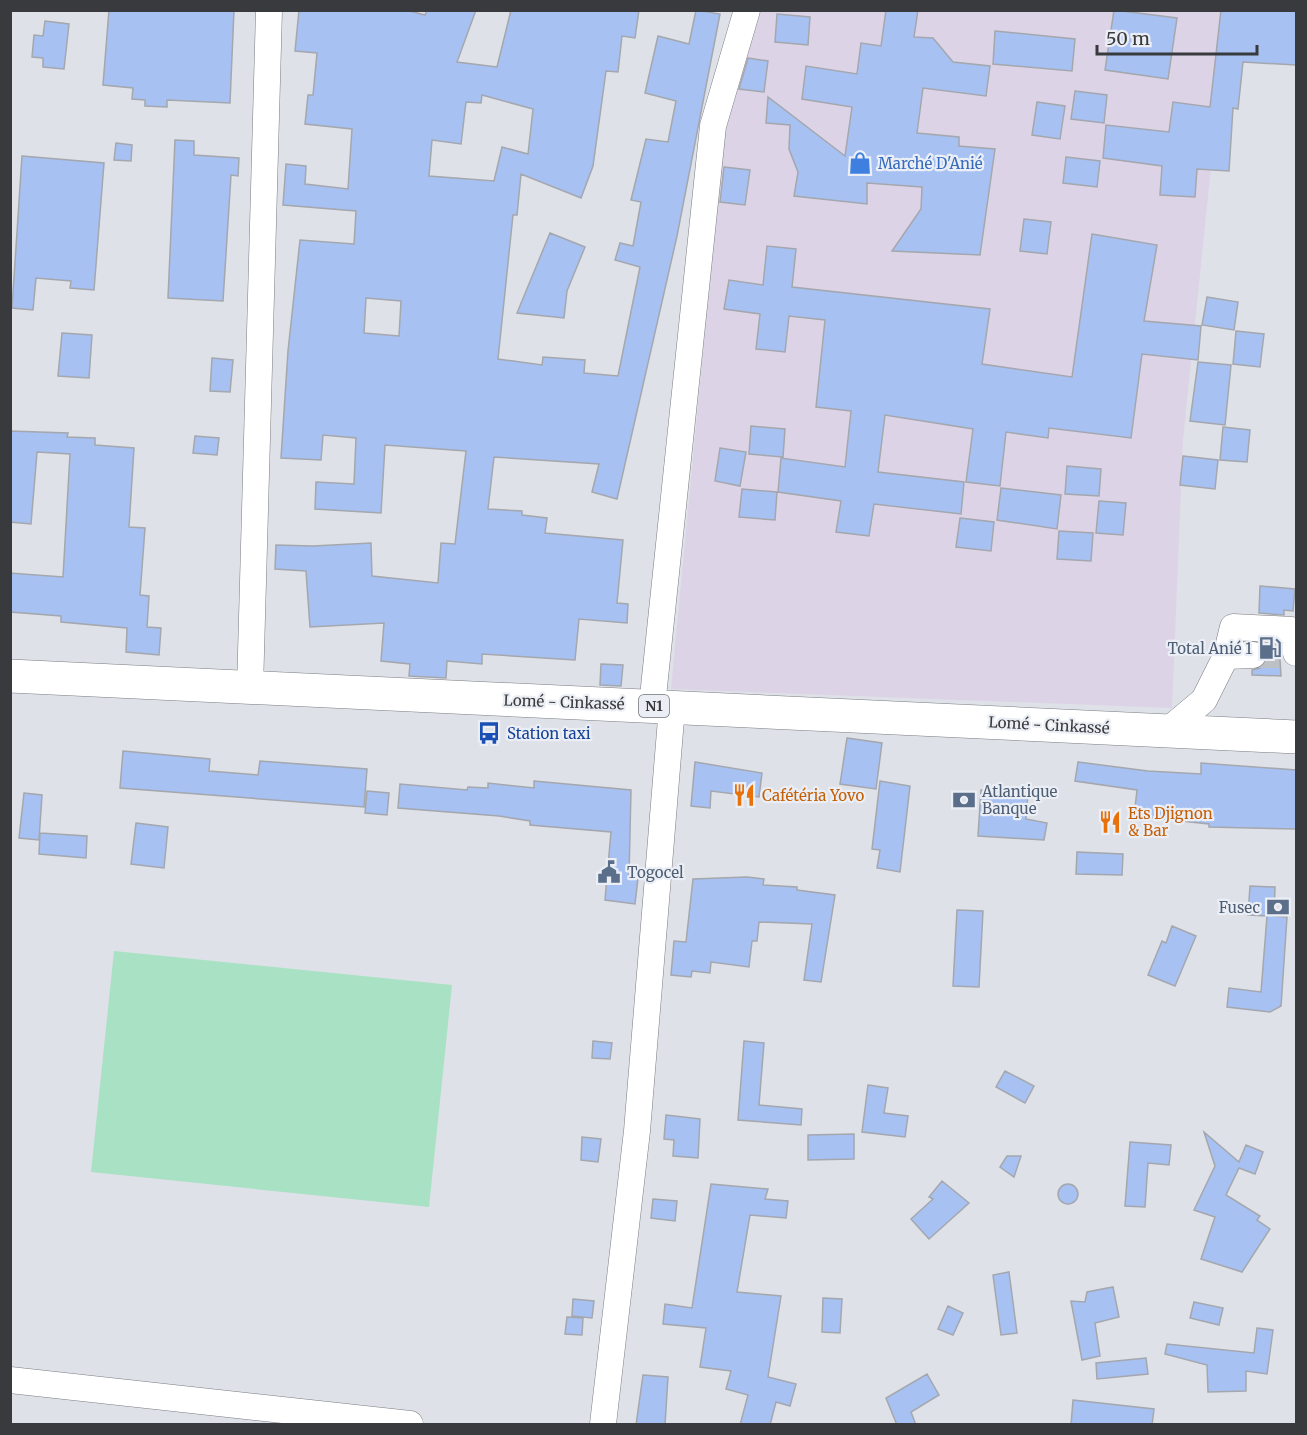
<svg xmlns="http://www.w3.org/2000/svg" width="1307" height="1435" font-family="Merriweather,serif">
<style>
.commercial{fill:#ddd3e7}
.green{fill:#a9e1c5}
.building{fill:#a7c1f3;stroke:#a4a7ad;stroke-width:1.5;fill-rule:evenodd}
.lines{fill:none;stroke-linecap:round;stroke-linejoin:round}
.minor-tunnel{stroke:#bdc0c5;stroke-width:26;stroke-dasharray:26 13;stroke-linecap:butt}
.minor-casing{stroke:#7a7d82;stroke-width:27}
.highway-casing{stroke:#7a7d82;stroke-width:34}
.minor{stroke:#fff;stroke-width:26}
.highway{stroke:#fff;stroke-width:33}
.labels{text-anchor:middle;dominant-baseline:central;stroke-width:4.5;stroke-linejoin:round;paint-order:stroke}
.shield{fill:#ebeff5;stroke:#6e7074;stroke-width:1.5}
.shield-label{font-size:14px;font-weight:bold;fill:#393a3d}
.shop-label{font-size:15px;fill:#366cbe;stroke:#ebeff5;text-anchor:start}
.service-label{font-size:15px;fill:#4e5e75;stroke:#ebeff5;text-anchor:end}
.street-label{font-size:15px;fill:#393a3d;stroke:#ebeff5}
.transit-label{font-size:15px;fill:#164399;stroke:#ebeff5;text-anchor:start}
.food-label{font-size:15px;fill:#c56008;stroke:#ebeff5;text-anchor:start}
</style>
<rect width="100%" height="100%" fill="#dee1e7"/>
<!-- commercial -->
<path class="commercial" d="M743,11H1227L1183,440L1172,708L671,689L725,121Z"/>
<!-- green -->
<path class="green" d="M114,951L452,985L429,1207L91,1172Z"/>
<!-- building -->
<path class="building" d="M109,10H234L230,103L167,100V107L145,106V100L132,99L133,88L103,85Z
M299,10H406L425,15L427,10H476L457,62L497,67L511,10H639L635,38L622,36L618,72L606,71L593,166L581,198L521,174L517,215H513L498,359L542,365L543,357L585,360L584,373L618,376L640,267L615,260L620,243L633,246L641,202L631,200L646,139L668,142L676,101L645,93L658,36L689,44L696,10L720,14L677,236L617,499L592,492L599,464L494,457L488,509L522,511V515L547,518L545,533L623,540L617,603L628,604L627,623L579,619L575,660L482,654V664L447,661L446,678L409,676L410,664L381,661L384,623L310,627L306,571L275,569L276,545L313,546L371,543L372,576L438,583L441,543L455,544L466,451L385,445L381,513L315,509L316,482L354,484L356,438L323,435L321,460L281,458L288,351L300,240L354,244L356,211L283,205L286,164L306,166L305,184L348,189L352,129L305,124L308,95H313L317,53L295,51ZM482,95L533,109L528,154L502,147L494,181L429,176L432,140L461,144L466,102L481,103ZM366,298L401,301L399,336L364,333Z
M886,10H918L914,37L933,38L953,62L990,66L986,96L923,88L917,133L959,137V146L995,149L980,255L892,251L921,209L922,187L867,183V204L794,196L798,172L789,149L790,125L766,123L768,97L845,156L852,107L802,99L806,66L857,74L861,43L881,46Z
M1114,10L1177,18L1168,79L1105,70Z
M1221,10H1296V65L1243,62L1238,109L1233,108L1229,171L1197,169L1195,197L1160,195L1162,166L1103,158L1106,125L1169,132L1173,102L1210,107Z
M777,14L810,17L808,45L775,42Z
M45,21L69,24L64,69L43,67V58L32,57L34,35L43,36Z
M995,31L1075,39L1072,71L993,64Z
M748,58L768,61L764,92L739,89Z
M1075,91L1107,95L1104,123L1071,119Z
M1037,102L1065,106L1060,139L1032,135Z
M175,140L194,141V155L239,158L238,176L231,175L223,301L168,298Z
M116,143L132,145L131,161L114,160Z
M22,156L104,163L94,290L70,288L71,281L36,278L33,310L12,308Z
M1066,157L1100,161L1097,187L1063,183Z
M724,167L750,170L745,205L720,202Z
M1024,219L1051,222L1047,254L1020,251Z
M550,233L585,247L567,291L564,318L517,313Z
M1092,234L1157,245L1144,321L1201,326L1198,360L1142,354L1131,438L1049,428L1048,438L1006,432L1000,486L966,482L973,429L885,415L878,472L964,482L961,514L874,504L869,536L836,532L841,501L778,492L781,458L845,467L851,411L816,407L825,320L789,316L785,352L756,349L760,314L724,309L729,280L763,285L767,246L796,249L792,287L990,309L982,364L1072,377Z
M1207,297L1238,302L1234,330L1202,325Z
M1236,331L1264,334L1260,367L1233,364Z
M62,333L92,335L89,378L58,376Z
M212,358L233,360L230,392L210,391Z
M1198,362L1231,365L1225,425L1190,421Z
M751,426L785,429L783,457L749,454Z
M1223,427L1250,430L1247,462L1220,460Z
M10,431L68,433L67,437L95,438V445L134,448L129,527L145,528L140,595L149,596L147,627L161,628L159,655L126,652L127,628L61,622V616L10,612V573L63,577L70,454L37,452L31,524L10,522Z
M195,436L219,438L217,455L193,453Z
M720,448L746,452L740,486L715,481Z
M1183,456L1218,460L1215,489L1180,485Z
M1067,466L1101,469L1099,496L1065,494Z
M1001,488L1061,495L1057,529L997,520Z
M742,489L777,492L775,520L739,517Z
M1099,501L1126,503L1123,535L1096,533Z
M960,518L994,522L991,551L956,547Z
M1059,531L1093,533L1091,561L1057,559Z
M1260,586L1295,589L1293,611L1284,610V615L1259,613Z
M1262,644H1279L1281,676L1252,675V670L1260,668L1266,661L1268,654Z
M601,664L623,665L621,686L600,685Z
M847,738L882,743L876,789L840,784Z
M123,751L210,759L209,771L258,775L260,761L367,769L364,807L120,788Z
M695,762L762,773L759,797L711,791L710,808L691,806Z
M1078,762L1148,771L1201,774V763L1296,770V829L1209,827V824L1134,816L1137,790L1075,781Z
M534,781L631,790L629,876L638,878L635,904L605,900L611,832L530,825V821L499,816L398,808L400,784L467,790L468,787L488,788V783L534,788Z
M880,781L910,786L900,872L877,868L880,850L872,849Z
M981,790L1028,793L1026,819L1047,823L1044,840L978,836Z
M367,791L389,793L387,815L365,813Z
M24,793L42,795L39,840L19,838Z
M136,823L168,827L164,868L131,864Z
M40,833L87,836L86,858L39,854Z
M1077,852L1123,854L1122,875L1076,874Z
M747,877L764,879L763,885L797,887V890L835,895L821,982L804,980L812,924L759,922L757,941H752L749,967L711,962L710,973L692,971L691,977L671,975L674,941L686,942L693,879Z
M1250,886L1275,887L1274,916L1287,917L1281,1006L1270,1012L1227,1007L1229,988L1261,992L1267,916L1248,915Z
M957,910L983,911L979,987L953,986Z
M1172,926L1196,936L1175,986L1148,975L1162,941L1166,943Z
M593,1041L612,1043L610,1059L592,1058Z
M744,1041L764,1043L759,1105L802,1109L801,1125L738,1120Z
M1005,1071L1034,1086L1025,1103L996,1087Z
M868,1085L888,1088L884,1113L908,1116L905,1137L862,1132Z
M666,1115L700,1119L698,1158L673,1156L674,1140L664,1139Z
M1204,1132L1239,1162L1246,1145L1263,1152L1255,1174L1239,1168L1226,1195L1260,1216L1257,1220L1270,1229L1242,1272L1201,1259L1215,1217L1194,1210L1215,1166Z
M854,1134V1159L808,1160V1135Z
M582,1137L601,1139L598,1162L581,1160Z
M1130,1142L1171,1145L1169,1165L1148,1163L1145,1207L1125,1206Z
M1007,1156H1021L1014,1177L1000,1167Z
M942,1181L969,1203L929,1239L911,1219L933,1199L929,1197Z
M1058 1194a10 10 0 1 1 20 0a10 10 0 1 1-20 0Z
M711,1184L768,1189L765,1199L788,1201L786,1218L750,1215L737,1292L781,1296L768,1377L796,1384L790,1406L776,1402L770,1425H740L748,1395L726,1389L731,1371L700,1367L706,1328L663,1324L665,1304L692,1308Z
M653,1199L677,1201L675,1221L651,1218Z
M1009,1272L1017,1333L1001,1335L993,1275Z
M1113,1287L1119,1317L1095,1323L1100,1356L1082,1360L1071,1301L1085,1302L1087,1292Z
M823,1298L842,1299L840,1333L822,1332Z
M573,1299L594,1301L592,1318L572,1316Z
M1194,1302L1223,1308L1219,1325L1190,1318Z
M948,1306L963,1313L953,1335L938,1329Z
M567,1317L583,1318L582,1335L565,1334Z
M1257,1328L1273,1330L1267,1374L1246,1371V1391L1208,1392L1207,1365L1165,1354L1167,1344L1254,1353Z
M1146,1358L1148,1374L1097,1379L1096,1363Z
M927,1374L939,1395L911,1412L916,1425H897L886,1398Z
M643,1375L668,1377L665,1425H636Z
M1073,1400L1154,1409L1152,1425H1071Z"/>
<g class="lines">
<!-- minor-tunnel -->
<path class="minor-tunnel" d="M1253,655H1282"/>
<!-- minor casing -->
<g class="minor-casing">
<path id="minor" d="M1226,656L1253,655
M250,689L269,10
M652,706L713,126L747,10
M1167,731L1204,700L1226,656L1233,627L1292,630L1296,653
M10,1380L410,1424
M603,1424L637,1131L672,707"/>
</g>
<!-- highway casing -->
<g class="highway-casing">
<path id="highway" d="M10,676L1296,737"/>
</g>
<!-- minor -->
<use href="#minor" class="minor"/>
<!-- highway -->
<use href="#highway" class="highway"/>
</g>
<!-- icons -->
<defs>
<g id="shop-bare" transform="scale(1.8)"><path d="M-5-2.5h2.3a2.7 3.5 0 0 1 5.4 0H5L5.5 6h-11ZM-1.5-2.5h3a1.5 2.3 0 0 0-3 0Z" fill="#3f7fe0" stroke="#ebeff5" stroke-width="2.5" paint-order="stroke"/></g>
<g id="fuel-bare" transform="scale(1.8)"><path d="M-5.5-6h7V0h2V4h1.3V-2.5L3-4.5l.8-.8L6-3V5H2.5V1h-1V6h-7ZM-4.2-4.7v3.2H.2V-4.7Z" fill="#5c6f8a" stroke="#ebeff5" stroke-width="2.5" paint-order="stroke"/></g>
<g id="bus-bare" transform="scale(1.8)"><path d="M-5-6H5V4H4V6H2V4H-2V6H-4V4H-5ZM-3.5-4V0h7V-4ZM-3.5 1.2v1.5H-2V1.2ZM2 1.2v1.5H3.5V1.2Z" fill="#1a4fb4" stroke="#ebeff5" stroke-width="2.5" paint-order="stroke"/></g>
<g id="restaurant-bare" transform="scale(1.8)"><path d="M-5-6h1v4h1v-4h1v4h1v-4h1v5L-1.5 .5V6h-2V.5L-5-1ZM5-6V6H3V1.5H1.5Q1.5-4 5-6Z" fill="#e8710a" stroke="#ebeff5" stroke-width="2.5" paint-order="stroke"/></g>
<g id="bank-bare" transform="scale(1.8)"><path d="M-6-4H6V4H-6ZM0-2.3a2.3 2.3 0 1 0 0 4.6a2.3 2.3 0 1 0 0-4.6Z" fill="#5c6f8a" stroke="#ebeff5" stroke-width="2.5" paint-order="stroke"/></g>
<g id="civic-bare" transform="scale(1.8)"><path d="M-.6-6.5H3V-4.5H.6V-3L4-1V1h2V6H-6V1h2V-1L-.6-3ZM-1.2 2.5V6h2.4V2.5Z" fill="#5c6f8a" stroke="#ebeff5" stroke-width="2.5" paint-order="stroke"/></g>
</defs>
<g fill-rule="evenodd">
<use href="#shop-bare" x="860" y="163"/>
<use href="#fuel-bare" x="1270" y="648"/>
<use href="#bus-bare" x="489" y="733"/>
<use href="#restaurant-bare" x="744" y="795"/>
<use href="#bank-bare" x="964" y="800"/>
<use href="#restaurant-bare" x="1110" y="822"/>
<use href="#civic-bare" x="609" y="872"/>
<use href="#bank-bare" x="1278" y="907"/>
</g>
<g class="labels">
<!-- shield labels -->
<rect class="shield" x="639" y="695" width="30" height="22" rx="4.5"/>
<g class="shield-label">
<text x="654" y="706">N1</text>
</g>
<!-- shop labels -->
<g class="shop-label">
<text x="878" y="163">Marché D'Anié</text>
</g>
<!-- service labels -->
<g class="service-label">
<text x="1252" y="648">Total Anié 1</text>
<text x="982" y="791" text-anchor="start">Atlantique<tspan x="982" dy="17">Banque</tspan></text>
<text x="627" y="872" text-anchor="start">Togocel</text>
<text x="1260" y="907">Fusec</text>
</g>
<!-- street labels -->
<g class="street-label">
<text transform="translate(564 702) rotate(2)">Lomé - Cinkassé</text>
<text transform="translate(1049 725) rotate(3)">Lomé - Cinkassé</text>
</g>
<!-- transit labels -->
<g class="transit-label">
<text x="507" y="733">Station taxi</text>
</g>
<!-- food labels -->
<g class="food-label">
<text x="762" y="795">Cafétéria Yovo</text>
<text x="1128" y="813">Ets Djignon<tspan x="1128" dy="17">&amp; Bar</tspan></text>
</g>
</g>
<!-- border -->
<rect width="1307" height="1435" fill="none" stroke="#393a3d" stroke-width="24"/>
<!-- scale -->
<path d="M1097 45v9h160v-9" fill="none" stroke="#393a3d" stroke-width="3"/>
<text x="1106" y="45" font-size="18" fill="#393a3d" stroke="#ebeff5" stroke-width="4.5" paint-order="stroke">50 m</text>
</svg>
